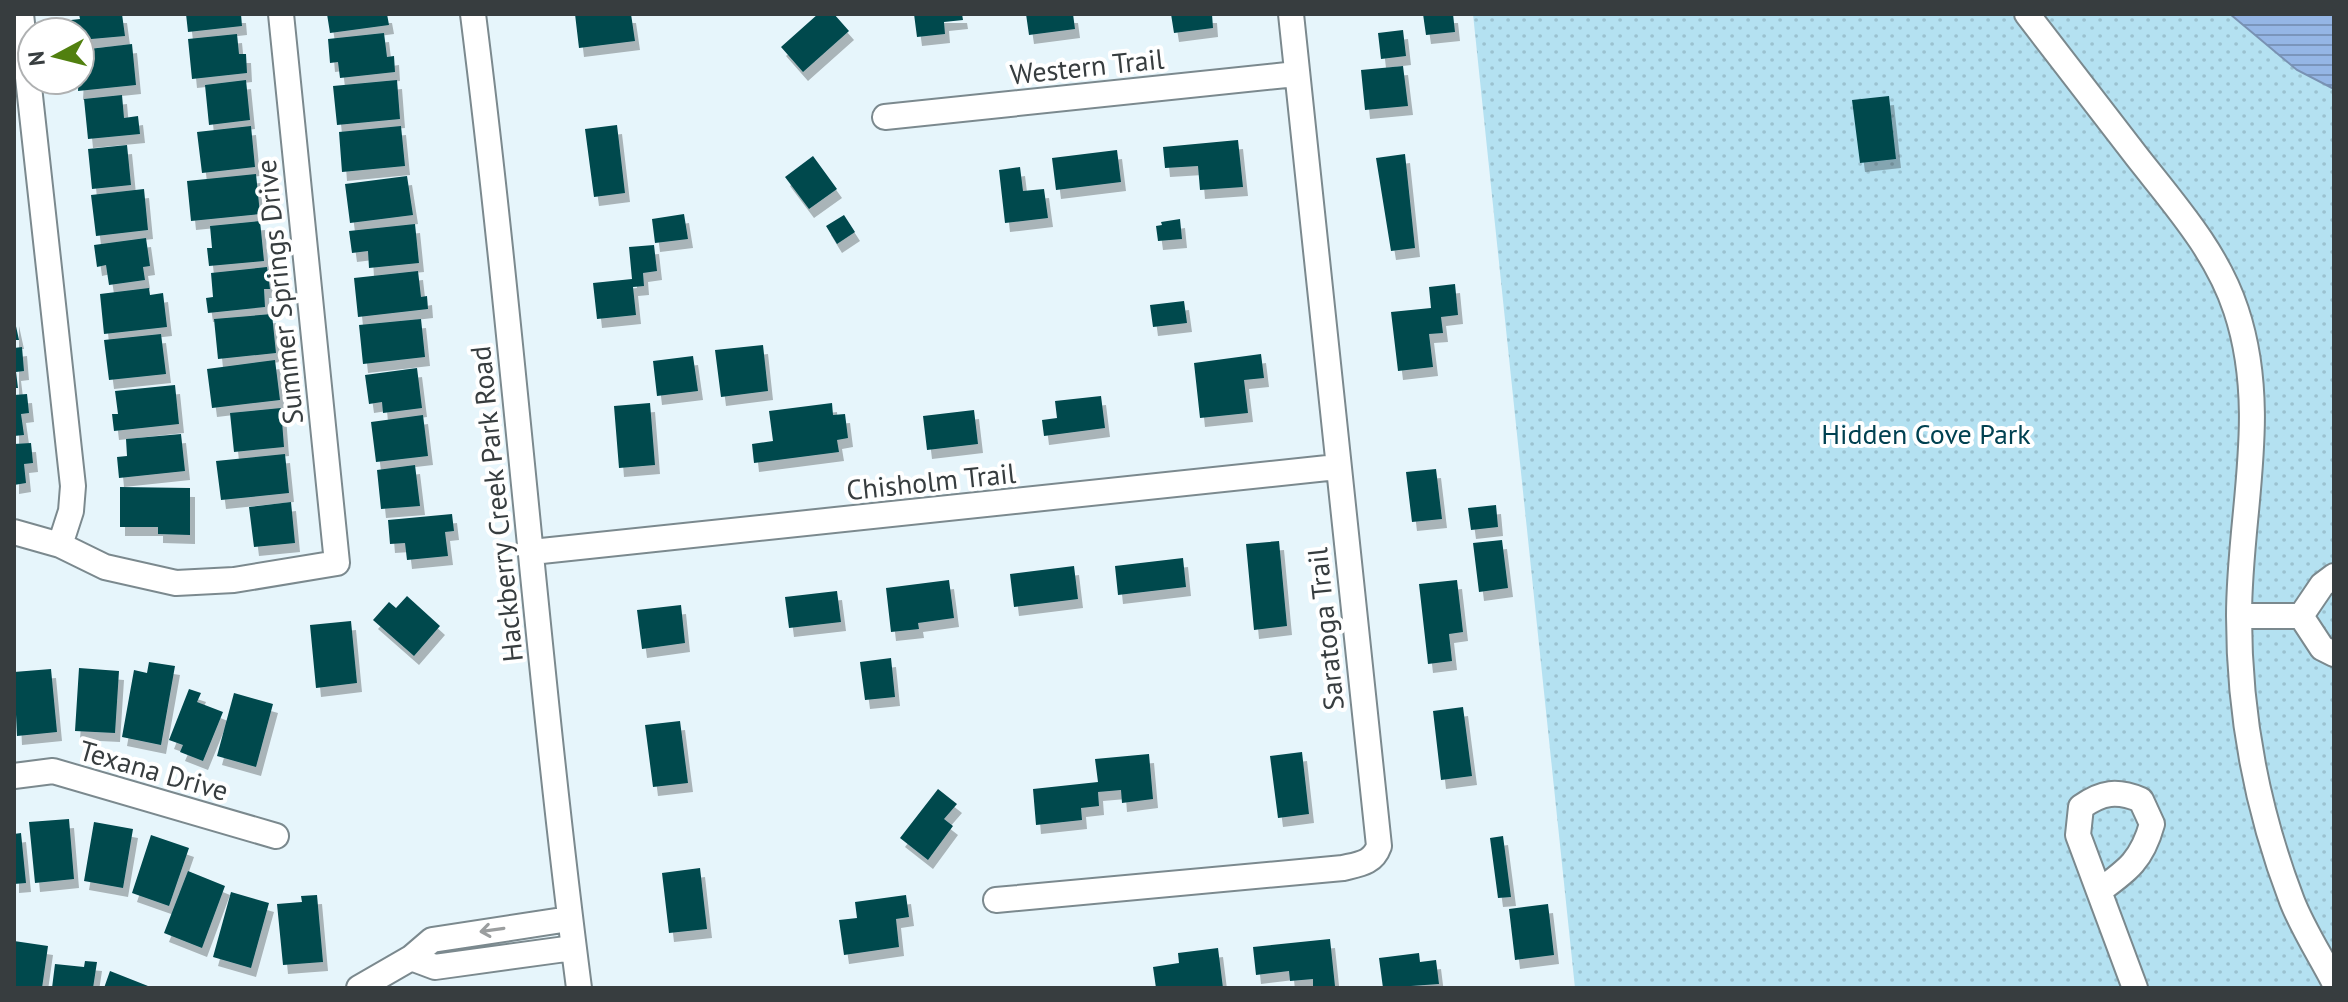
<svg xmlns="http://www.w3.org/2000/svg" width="2348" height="1002" font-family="'PT Sans',sans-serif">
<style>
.park{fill:url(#park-dots)}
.water{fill:url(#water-rules);stroke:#7992b3;stroke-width:2}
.building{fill:#02484e;filter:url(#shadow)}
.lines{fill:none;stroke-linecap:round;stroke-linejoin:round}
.minor-casing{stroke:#7b898e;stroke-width:28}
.minor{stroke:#fff;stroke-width:24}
.oneway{stroke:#9b9e9f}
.labels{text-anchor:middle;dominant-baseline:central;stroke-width:8;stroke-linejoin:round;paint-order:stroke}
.street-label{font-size:28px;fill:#373d3f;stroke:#fff}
.park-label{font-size:28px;fill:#004151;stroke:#fff}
</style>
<defs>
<pattern id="park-dots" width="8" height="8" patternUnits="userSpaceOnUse" patternTransform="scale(2)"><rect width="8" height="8" fill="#b4e1f1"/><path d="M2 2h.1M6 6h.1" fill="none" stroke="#9bc2d0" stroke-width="1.8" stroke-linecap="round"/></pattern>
<pattern id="water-rules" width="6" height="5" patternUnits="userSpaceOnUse" patternTransform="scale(2)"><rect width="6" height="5" fill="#95b6e5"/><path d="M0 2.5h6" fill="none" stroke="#7a95bb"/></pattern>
<filter id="shadow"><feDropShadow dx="5" dy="9" stdDeviation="0" flood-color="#0004"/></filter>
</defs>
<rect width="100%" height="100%" fill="#e6f5fb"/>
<!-- park -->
<path class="park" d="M1473,14H2246L2334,86V988H1575Z"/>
<!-- water -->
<path class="water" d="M2230,14H2334V89L2297,70Z"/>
<!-- building -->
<path class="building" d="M79,14H122L125,36L80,40V32H72L71,20L80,19Z
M186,14H241L242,26L188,32Z
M327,14H387L389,25L330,33Z
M575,14H631L635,41L579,48Z
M818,14H834L849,31L803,72L781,47Z
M914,14H962L963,20L944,22L945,34L917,37Z
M1026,14H1073L1075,29L1029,35Z
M1171,14H1212L1213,28L1174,33Z
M1423,14H1453L1455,32L1426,35Z
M1403,30L1406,56L1381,59L1378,33Z
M384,33L387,57L394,56L395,72L340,78L338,62L330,63L328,39Z
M237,34L239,54H246L247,73L192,79L188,39Z
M132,44L136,85L78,91L80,50Z
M1403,66L1408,106L1365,110L1361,70Z
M246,80L250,120L209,125L205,85Z
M397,80L400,119L337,125L333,86Z
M122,95L124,118L138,116L140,134L88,139L84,99Z
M1889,96L1896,159L1860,163L1852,100Z
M617,125L625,193L594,197L585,129Z
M251,126L255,167L202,173L197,132Z
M401,126L405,166L342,172L339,132Z
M1238,140L1243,187L1200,190L1198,166L1165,168L1163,147Z
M127,145L131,185L92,189L88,149Z
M1117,150L1121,182L1056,190L1052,158Z
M1405,154L1415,248L1391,251L1376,158Z
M813,156L837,189L809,209L785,177Z
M1020,167L1023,191L1044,189L1048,218L1005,223L999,170Z
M256,174L260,214L191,221L187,181Z
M407,176L413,215L350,223L345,184Z
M144,189L148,230L96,236L91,195Z
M684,214L688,239L655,243L652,219Z
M844,215L855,232L837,244L826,226Z
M1180,219L1182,239L1158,241L1156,226L1162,225L1161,222Z
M260,221L264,261L209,266L207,248H212L210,226Z
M415,224L419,263L369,268L368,251L352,253L349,231Z
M146,238L150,266L143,267L145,280L109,285L106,265L97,267L94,245Z
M654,245L657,271L643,273L644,286L633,287L636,315L597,319L593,283L632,279L629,247Z
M267,267L270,289H264L265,307L208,313L206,298L213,297L211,273Z
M418,271L421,297L427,296L428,309L358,317L354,278Z
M1455,284L1458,315L1441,317L1443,333L1429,334L1433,367L1398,371L1391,312L1431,308L1429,287Z
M149,288L150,295L163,293L167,327L104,334L100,294Z
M1184,301L1187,323L1153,327L1150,305Z
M272,314L276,353L218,359L214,319Z
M14,317L19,340H14Z
M421,319L425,357L363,364L359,325Z
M161,334L166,374L109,380L104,340Z
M763,345L768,391L721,397L715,350Z
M22,347L24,371L16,372L18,388H14V348Z
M1261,354L1264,378L1244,380L1248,413L1200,418L1194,363Z
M693,356L698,391L657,396L653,361Z
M275,360L280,400L212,408L207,369Z
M417,368L422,408L383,413L382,402L369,404L365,375Z
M175,385L179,424L114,431L112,414H118L115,391Z
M27,394L29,413L21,414L24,435L14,436V395Z
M1101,396L1105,428L1044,436L1042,420L1057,418L1055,401Z
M650,403L655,465L619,468L614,406Z
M832,403L833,415L845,414L848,438L837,440L839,452L754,463L752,444L773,441L769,411Z
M281,408L284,447L234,452L230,413Z
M974,410L978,444L927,450L923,416Z
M423,415L428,456L376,462L371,422Z
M181,434L185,471L119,478L117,457L127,456L126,439Z
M31,443L33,463L24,464L26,483L14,485V444Z
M285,454L289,493L221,500L216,461Z
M415,465L420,506L381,509L377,470Z
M1436,469L1442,519L1412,522L1406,472Z
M120,487L190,488V535L158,534V527H120Z
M291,502L295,543L254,547L249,507Z
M1496,505L1498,527L1471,530L1468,508Z
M452,514L454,531L445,532L448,556L407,560L405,543L390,544L388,520Z
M1502,540L1508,588L1479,592L1473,543Z
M1279,541L1287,626L1254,630L1246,544Z
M1183,558L1186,587L1118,595L1115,566Z
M1074,566L1078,599L1014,607L1010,574Z
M949,580L954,618L918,623L919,629L891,632L886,588Z
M1457,580L1463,632L1449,634L1452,661L1428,664L1419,584Z
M837,591L841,622L789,628L785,597Z
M407,596L440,626L414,656L373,620L389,602L396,608Z
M681,605L685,643L642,649L637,610Z
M351,621L357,683L316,688L310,625Z
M891,658L895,697L865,700L860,662Z
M149,662L175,666L161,745L122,737L134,670L147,673Z
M79,668L119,671L115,733L75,731Z
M51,669L57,732L17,736L14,672Z
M189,689L201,693L197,702L223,712L203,761L180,752L183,745L169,740Z
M234,693L273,704L256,767L217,756Z
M1463,707L1472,776L1441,780L1433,711Z
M680,721L688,783L653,787L645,725Z
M1302,752L1309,814L1278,818L1270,756Z
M1149,754L1153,799L1122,803L1121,790L1098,792L1099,806L1081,808L1082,820L1036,825L1033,789L1098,782L1095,759Z
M938,789L957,804L944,819L953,826L928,860L900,838Z
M69,819L74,879L35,883L29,822Z
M94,822L133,829L123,888L84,881Z
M21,833L26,883L14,884V834Z
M151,835L189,848L169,906L132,893Z
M1503,836L1511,897L1498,898L1490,838Z
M700,868L707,929L669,933L662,873Z
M188,871L225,886L202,948L164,933Z
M231,892L269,903L251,968L213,957Z
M317,895L323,962L283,965L277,904L302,902L301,896Z
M906,895L909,917L896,919L899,947L844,955L839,920L857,918L855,902Z
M1548,904L1554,955L1515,960L1509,909Z
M1330,939L1335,986L1313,988V979L1290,981L1289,971L1256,975L1253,947Z
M14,941L48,946L42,988H14Z
M1218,948L1223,988H1156L1153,967L1179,963L1178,953Z
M1419,953L1420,962L1436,960L1439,984L1383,988L1379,958Z
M85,961L97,962L93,988H52L55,964L84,967Z
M110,971L148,986L147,988H104Z"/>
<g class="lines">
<!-- minor casing -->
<g class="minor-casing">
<path id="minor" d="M21,14L73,486L71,511L60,545
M473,14C514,338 537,664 579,988
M2027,14C2064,62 2101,110 2138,158C2175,205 2217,252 2236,310C2270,412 2239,513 2239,616C2239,714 2257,810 2292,901C2303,929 2320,955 2334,982
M885,117L1296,74
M14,532L60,545L105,567L176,583L234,580L337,563L281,14
M532,552L1337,467
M2239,616H2301
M2301,616L2322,585L2334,576
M2301,616L2322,648L2334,654
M14,776L53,771L276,836
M2099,891C2128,870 2142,860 2152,824L2141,800C2117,790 2102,792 2081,807L2078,835L2135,988
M996,900L1343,868C1360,864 1373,863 1379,846L1291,14
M411,958L435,967L573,948
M359,988L411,958L432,940L569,919"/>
</g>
<!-- minor -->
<use href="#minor" class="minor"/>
</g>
<!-- one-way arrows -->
<defs><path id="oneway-shaft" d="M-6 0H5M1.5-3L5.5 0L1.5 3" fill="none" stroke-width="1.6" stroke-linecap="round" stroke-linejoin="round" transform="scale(2)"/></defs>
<use class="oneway" href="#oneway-shaft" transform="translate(492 930) rotate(172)"/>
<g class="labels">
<!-- street labels -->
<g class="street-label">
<text transform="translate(1087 66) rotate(-6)">Western Trail</text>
<text transform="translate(279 292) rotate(-96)">Summer Springs Drive</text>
<text transform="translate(931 481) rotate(-6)">Chisholm Trail</text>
<text transform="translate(496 504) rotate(-96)">Hackberry Creek Park Road</text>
<text transform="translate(1325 629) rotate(-96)">Saratoga Trail</text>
<text transform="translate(154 770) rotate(16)">Texana Drive</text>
</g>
<!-- park labels -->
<g class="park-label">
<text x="1926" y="433">Hidden Cove Park</text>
</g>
</g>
<!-- border -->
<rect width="2348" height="1002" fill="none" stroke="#373d3f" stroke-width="32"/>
<!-- north arrow -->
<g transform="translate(56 56) rotate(263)"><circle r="38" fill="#ffffff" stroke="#afb1b2" stroke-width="2"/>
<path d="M0-6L14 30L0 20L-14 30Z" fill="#51800f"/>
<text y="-12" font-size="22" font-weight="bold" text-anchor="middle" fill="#373d3f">N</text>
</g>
</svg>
